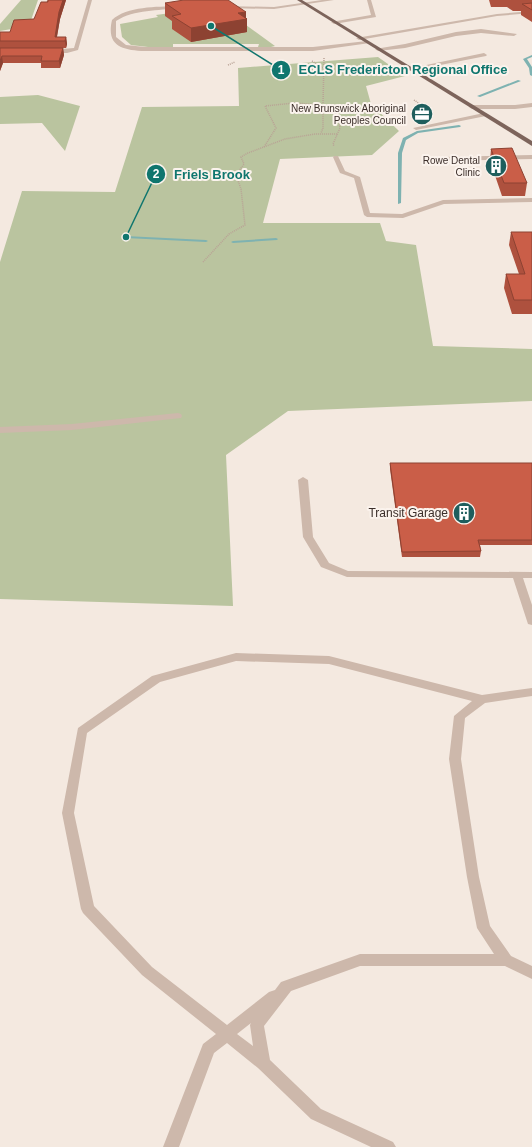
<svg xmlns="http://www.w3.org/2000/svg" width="532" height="1147" font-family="Arial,sans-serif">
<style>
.green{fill:#bac49f}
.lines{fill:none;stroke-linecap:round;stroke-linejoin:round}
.stream{fill:#7eb2b1;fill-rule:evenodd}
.path{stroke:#b9a295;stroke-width:1.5;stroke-dasharray:1 1;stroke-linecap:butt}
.minor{fill:#cdb8ab;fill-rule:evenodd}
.major{fill:#7d645b;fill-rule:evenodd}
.wall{fill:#ae513e}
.shaded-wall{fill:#8d4232}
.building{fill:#ca5e48;stroke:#8d4232}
.labels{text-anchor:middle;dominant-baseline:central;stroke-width:4;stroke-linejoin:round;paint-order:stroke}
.far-poi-label{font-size:10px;fill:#3b2e2a;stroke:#fbf3ed;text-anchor:end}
.poi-label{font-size:12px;fill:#3b2e2a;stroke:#fbf3ed;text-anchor:end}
.leader{fill:none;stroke:#0f766e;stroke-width:1.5}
.callout-dot{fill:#0f766e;stroke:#fbf3ed;stroke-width:1.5}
.mark-label{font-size:12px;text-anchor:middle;font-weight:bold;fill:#fff}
.callout-label{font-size:13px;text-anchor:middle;font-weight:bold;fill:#0f766e;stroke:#fbf3ed;stroke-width:4;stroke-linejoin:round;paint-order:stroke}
</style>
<rect width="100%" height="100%" fill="#f4e9e0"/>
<!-- green -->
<path class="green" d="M21,0H38L29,26L0,31V24Z
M200,9L246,25L275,46L271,47H258L259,44H173V47H148L131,45L122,37L120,24L158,17L156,15Z
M378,57L405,76L366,86L371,104L399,131L372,155L280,159L263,223H380L386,241L416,245L433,346L532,349V401L288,411L226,455L233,606L0,599V262L22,191L115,192L142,107L239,106L238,68Z
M38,95L80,106L65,151L42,123L0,124V97Z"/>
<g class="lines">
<!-- stream -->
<path class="stream" d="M532,55V57L527,59L532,67V76L530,75L529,68L523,59Z
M518,80L521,81L480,97L477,96Z
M459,125L461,126L460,127L418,133L406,140L402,153L401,203L398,204V153L403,138L417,131Z
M125,236L206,240L208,241L206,242L126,238L124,237Z
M276,238L278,239L277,240L233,243L231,242L233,241Z"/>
<!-- path -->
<path class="path" d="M324,58L323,105L338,116L340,128L333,144L334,146
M312,61L323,68
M228,65L235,62
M414,100L433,113
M264,147L276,128L265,106L294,103L323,105V128L321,133
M203,262L229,234L245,225L241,189L236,175L244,164L241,157L248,153L285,139L315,134H337"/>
<!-- minor -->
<path class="minor" d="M88,0H92L78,50L67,53H48V51L50,50L74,48Z
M322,0H334L274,9L225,8L223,7L225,6L274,7Z
M367,0H371L376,17L334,24L331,22L371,15Z
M177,6L179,8C158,11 135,9 116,21V37L126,45L145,47H313L367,41L370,43L313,51H145C122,50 106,46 112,20C127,6 157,7 177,6Z
M532,11V13L497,16L359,40L356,38L497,14Z
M481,29L517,34L514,36L481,33L456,36L405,48L378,51L375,49L405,44L456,32Z
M484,53L487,55L486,56L410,71L407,69Z
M532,103V107L515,109H472L469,107L472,105H515Z
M484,113L487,115L486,116L416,130L413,128Z
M532,155V159L441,161L438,159L441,157Z
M334,156H338L345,171L360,177L370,213L402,214L443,200L532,198V202L444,204L403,218L367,217L364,215L354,178L340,173L333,157Z
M178,413L181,414L182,416L181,418L72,430L0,433V427L72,424Z
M303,477L308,480L313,537L329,563L348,571L532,572V578H523L532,605V625L528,624L527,621L513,578L347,577L321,567L303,537L298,480Z
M236,653L329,656L482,695L532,688V696L485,703L465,718L461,759L479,877L490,926L511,956L532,966V979L505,966H360L291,991L264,1026L270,1060L321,1109L393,1142L396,1147H371L311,1119L258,1068L227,1043L214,1053L179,1147H163L203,1044L216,1034L142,975L83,913L81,909L62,813L78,728L152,676ZM236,661L329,664L472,701L454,716L449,759L467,877L477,928L494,954H360L281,982L275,990L269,992L227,1025L152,967L94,906L74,813L87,733L160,682ZM251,1023L250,1025L253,1046L237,1034Z"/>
<!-- major -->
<path class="major" d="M297,0H302L532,141V146Z"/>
</g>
<!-- wall -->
<path class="wall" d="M48,0H66L60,19L57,37H66L67,44L66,48H63L64,55L60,68H41V63H3L0,71V32H10L34,19Z
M489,0H532V22L521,15V11H513L507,7H491Z
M165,3L246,12V18L247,19V32L191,42L172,29V21L165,16Z
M491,149L527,183L525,196H502L490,161Z
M511,232H532V314H512L504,288L506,274H519L509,245Z
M390,463H532V545H480L481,551L480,557H402L390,469Z"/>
<!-- shaded-wall -->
<path class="shaded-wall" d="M63,0H66L60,19L56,41L55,37L59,12Z
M246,12V19H247V32L191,42V28L238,13Z
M66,37L67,44L66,48L65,41Z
M63,48L64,55L60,68L59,61Z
M2,56L3,63L0,71V61Z"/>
<!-- building -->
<path class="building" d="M48,0H63L59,12L55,37H66L65,41H0V32H10L14,20L34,19L41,2H48Z
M184,0H228L246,12L238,13L247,19L191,28L172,16L181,14L165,3Z
M532,3V10L522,4Z
M0,48H63L59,61H41L42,56H2L0,61Z
M512,148L527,183H504L491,149Z
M511,232H532V300H514L506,274H525Z
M390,463H532V540H478L481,551L402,552Z"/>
<!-- icons -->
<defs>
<g id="office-disc" transform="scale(1.15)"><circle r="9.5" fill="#1e5e5d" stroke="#fbf3ed"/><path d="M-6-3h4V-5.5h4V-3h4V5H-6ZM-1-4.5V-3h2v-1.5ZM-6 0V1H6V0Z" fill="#fff"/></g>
<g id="building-disc" transform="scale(1.15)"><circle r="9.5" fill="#1e5e5d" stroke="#fbf3ed"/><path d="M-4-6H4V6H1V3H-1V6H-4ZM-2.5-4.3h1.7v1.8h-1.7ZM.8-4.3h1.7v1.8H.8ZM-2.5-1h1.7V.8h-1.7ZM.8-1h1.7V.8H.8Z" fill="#fff"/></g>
</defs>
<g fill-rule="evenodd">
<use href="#office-disc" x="422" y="114"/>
<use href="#building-disc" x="496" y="166"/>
<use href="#building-disc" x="464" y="513"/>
</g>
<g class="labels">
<!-- far-poi labels -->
<g class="far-poi-label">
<text x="406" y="108">New Brunswick Aboriginal<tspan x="406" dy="12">Peoples Council</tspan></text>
<text x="480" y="160">Rowe Dental<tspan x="480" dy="12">Clinic</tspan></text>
</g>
<!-- poi labels -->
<g class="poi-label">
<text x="448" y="513">Transit Garage</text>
</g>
</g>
<!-- callouts -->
<path class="leader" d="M211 26L281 70M126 237L156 174"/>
<g class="callout-dot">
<circle cx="211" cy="26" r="4"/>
<circle cx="126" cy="237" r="4"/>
<circle cx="281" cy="70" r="10"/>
<circle cx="156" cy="174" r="10"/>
</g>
<g class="mark-label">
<text x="281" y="74">1</text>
<text x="156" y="178">2</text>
</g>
<g class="callout-label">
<text x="403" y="74">ECLS Fredericton Regional Office</text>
<text x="212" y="179">Friels Brook</text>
</g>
</svg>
